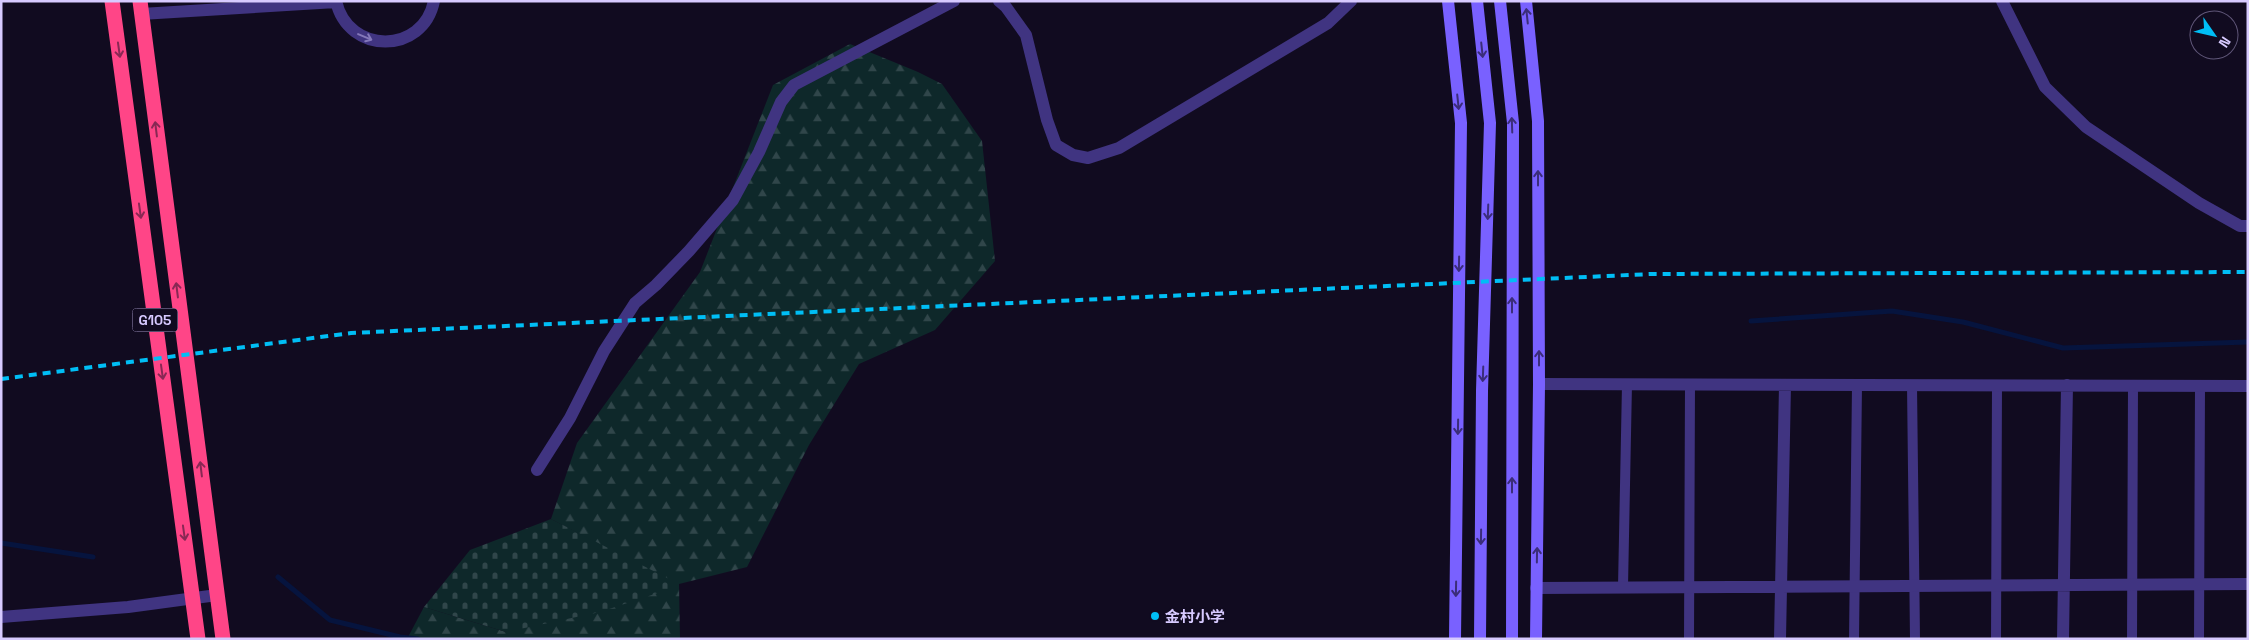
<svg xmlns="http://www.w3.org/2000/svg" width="2249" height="640" font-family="'Space Grotesk','Noto Sans SC',sans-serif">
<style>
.forest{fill:url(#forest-firs)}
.cemetery{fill:url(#cemetery-stones)}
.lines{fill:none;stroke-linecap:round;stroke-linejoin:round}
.stream{stroke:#06143e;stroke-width:5}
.lane{stroke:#403481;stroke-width:10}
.street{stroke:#403481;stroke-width:12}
.secondary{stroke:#7961ff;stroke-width:12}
.highway{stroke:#ff4587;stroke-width:15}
.rail{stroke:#00bef5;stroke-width:4;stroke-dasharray:8 6;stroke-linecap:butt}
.oneway{stroke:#3b2d79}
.oneway2{stroke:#8478ba}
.oneway3{stroke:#882854}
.poi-dot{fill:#00bef5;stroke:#110b20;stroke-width:2}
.labels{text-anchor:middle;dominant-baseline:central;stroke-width:4;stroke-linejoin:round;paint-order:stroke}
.shield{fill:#110b20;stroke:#9c91bc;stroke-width:1}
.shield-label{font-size:14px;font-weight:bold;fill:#d7caff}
.poi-label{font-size:15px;font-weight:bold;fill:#d7caff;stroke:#110b20;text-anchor:start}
</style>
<defs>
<pattern id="forest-firs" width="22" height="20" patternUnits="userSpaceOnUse" patternTransform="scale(1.25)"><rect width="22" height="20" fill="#0e282a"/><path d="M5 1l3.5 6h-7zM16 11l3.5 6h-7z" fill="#30464a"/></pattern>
<pattern id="cemetery-stones" width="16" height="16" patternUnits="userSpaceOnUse" patternTransform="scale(1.25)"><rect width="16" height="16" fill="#0e282a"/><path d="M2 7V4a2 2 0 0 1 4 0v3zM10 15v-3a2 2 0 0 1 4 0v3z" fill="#30464a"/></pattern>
</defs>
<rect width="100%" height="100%" fill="#110b20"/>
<!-- forest -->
<path class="forest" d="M850,44L918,72L942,84L982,141L995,261L935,330L859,364L809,445L747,567L679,584L680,639H407L424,607L506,632L612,551L551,519L577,443L700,272L773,85Z"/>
<!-- cemetery -->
<path class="cemetery" d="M551,519L679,584L673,588L600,612L506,632L424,607L470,550Z"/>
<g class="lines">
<!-- stream -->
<path class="stream" d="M1751,321L1892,311L1963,322L2063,348L2248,342
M1,543L93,557
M278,577L330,620L400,637L418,639"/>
<!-- lane -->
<path class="lane" d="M1912,385L1915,639
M1623,587L1627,384
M1689,639L1690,384
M1854,639L1857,385
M1996,639L1997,385
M2132,639L2133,386
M2199,639L2200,386"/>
<!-- street -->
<path class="street" d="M336,1C348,55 423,55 434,1
M999,1L1006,7L1026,35L1047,120L1056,145L1073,155L1088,158L1119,148L1328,23L1351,1
M2002,1L2045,87L2086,127L2199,203L2240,226H2248
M141,14L336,2
M1539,384L2248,386
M537,470L570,418L604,351L635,303L656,285L689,251L733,200L759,152L781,102L794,85L954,1
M1536,588L2248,584
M1,617L128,607L217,595
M1780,639L1785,385
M2063,639L2067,385"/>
<!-- secondary -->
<path class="secondary" d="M1448,1L1461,123L1455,639
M1477,1L1490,123L1482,391L1480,639
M1500,1L1513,123L1512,639
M1526,1L1538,121L1539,384L1536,639"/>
<!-- highway -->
<path class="highway" d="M112,1L198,639
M140,1L223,639"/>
<!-- rail -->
<path class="rail" d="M1,379L351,333L1651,274L2248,272"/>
</g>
<!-- one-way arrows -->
<defs><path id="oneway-shaft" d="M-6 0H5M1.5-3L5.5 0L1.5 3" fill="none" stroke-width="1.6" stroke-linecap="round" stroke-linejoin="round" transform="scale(1.25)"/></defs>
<g class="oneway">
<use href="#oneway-shaft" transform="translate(1527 16) rotate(-96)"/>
<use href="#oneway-shaft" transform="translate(1482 50) rotate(84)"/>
<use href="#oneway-shaft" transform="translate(1458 102) rotate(84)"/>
<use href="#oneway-shaft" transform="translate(1512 125) rotate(-92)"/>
<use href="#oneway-shaft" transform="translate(1538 178) rotate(-90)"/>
<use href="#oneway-shaft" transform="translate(1488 212) rotate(92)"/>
<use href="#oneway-shaft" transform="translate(1459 264) rotate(91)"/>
<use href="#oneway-shaft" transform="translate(1512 305) rotate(-90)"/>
<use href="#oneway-shaft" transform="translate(1539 358) rotate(-90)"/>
<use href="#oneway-shaft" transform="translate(1483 374) rotate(92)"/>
<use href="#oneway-shaft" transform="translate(1458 427) rotate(91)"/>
<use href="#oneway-shaft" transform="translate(1512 485) rotate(-90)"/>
<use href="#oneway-shaft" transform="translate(1481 537) rotate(91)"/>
<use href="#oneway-shaft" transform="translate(1537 555) rotate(-89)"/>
<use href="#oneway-shaft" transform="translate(1456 589) rotate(91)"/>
</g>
<use class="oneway2" href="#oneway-shaft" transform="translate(365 37) rotate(23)"/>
<g class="oneway3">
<use href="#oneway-shaft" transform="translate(119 50) rotate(82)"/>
<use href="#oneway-shaft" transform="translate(156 129) rotate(-97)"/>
<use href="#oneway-shaft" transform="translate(140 211) rotate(82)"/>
<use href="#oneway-shaft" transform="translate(177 290) rotate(-97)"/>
<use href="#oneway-shaft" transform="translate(162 372) rotate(82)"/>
<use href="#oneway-shaft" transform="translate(201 469) rotate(-97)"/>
<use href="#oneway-shaft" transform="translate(184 533) rotate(82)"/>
</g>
<!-- markers -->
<circle class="poi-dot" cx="1155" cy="616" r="5"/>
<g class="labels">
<!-- shield labels -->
<rect class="shield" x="132.5" y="308.5" width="45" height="23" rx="4"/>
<g class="shield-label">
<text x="155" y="320">G105</text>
</g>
<!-- poi labels -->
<g class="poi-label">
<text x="1165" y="616">金村小学</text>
</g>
</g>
<!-- border -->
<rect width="2249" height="640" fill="none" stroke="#d7caff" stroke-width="5"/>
<!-- north arrow -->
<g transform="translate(2214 35) rotate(124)"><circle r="24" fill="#110b20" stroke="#605779"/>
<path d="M0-4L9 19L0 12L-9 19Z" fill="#00bef5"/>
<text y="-8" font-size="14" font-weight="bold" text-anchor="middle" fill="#d7caff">N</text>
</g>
</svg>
